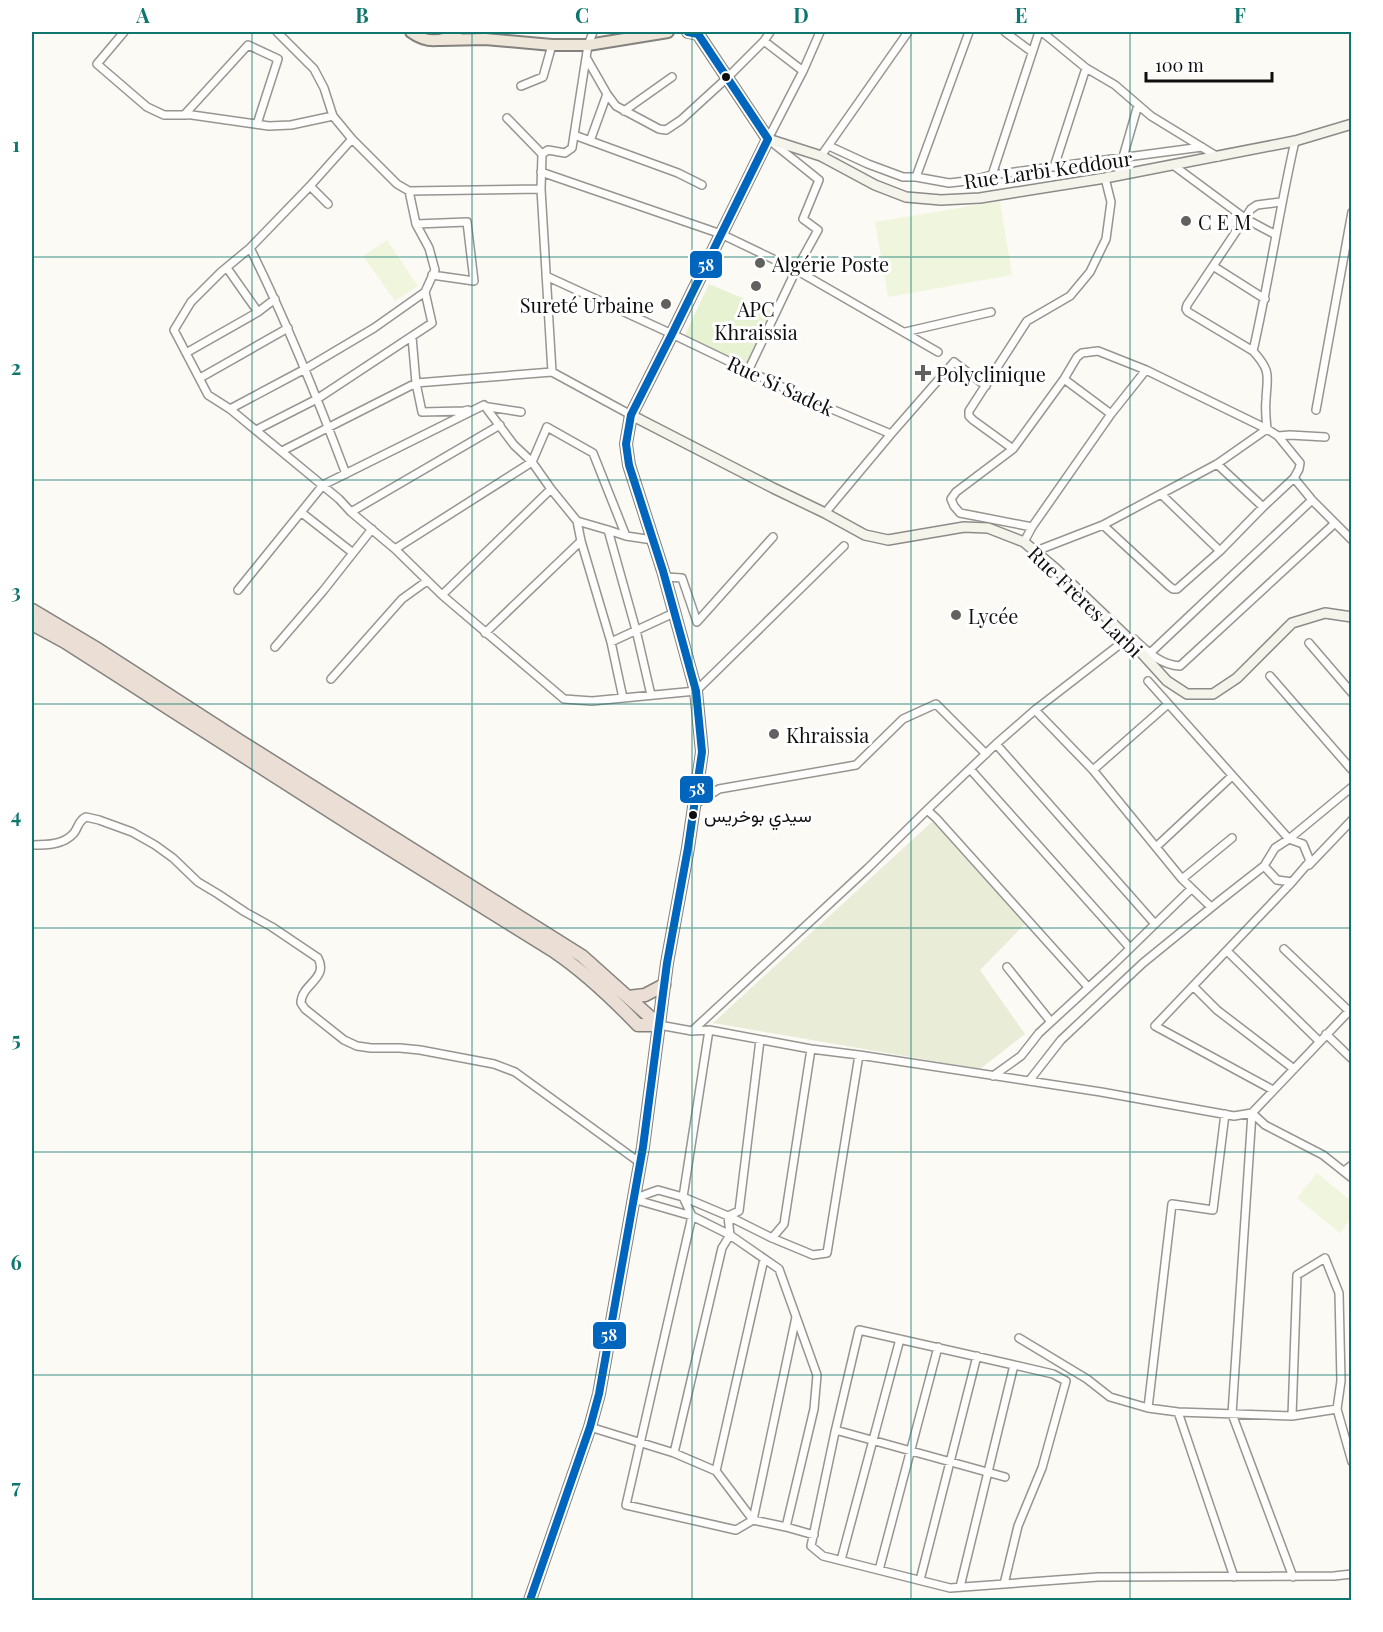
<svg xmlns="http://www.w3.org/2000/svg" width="1383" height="1632" font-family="'Playfair Display',Vazirmatn,serif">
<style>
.green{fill:#e7f2d3}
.cemetery{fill:#e9edd7}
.pitch{fill:#f0f6dd}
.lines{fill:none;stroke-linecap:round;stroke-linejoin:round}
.street-casing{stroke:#969592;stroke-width:10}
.secondary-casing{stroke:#8c8b89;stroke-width:12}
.primary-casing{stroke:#83827f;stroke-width:14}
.highway-casing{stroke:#83827f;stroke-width:15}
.street{stroke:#fffefd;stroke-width:7}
.secondary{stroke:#f5f4eb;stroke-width:9}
.primary{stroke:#eee7d9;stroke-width:10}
.highway{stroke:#ebdfd5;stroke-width:12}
.bus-1-casing{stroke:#fff;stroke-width:12}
.bus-1{stroke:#0065bd;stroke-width:8}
.grid{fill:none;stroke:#0f766e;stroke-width:1.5;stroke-opacity:0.55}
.bus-dot{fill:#0f0f0f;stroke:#fff;stroke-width:2}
.poi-dot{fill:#62615f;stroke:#fff;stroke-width:2}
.labels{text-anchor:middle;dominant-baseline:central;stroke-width:6;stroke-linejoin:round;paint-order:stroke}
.bus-label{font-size:18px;fill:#0f0f0f;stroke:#fff;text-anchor:start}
.street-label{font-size:20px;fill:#0f0f0f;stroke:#fff}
.poi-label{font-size:20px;fill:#0f0f0f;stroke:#fff;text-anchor:start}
.line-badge{stroke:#fff;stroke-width:2}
.badge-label{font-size:16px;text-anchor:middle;font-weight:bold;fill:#fff}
.neatline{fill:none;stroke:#0f766e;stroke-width:2}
.grid-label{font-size:20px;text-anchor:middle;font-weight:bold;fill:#0f766e}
</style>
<rect width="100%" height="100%" fill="#fcfaf4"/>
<!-- green -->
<path class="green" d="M709,284L773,311L746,366L684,337Z"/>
<!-- cemetery -->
<path class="cemetery" d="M936,818L1027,922L980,970L1025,1034L980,1069L713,1023Z"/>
<!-- pitch -->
<path class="pitch" d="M1000,201L1012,275L888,297L875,222Z
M387,240L418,286L395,301L363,256Z
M1317,1173L1351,1201V1218L1340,1233L1297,1198Z"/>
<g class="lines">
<!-- street casing -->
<g class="street-casing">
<path id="street" d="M124,32L97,64L147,107L164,115H187
M277,32L314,69L324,88L333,116L352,139L397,184L409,191L541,189
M593,32L588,45L572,148L565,153L548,150L542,154L541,189L552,372L631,415
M1005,32L1032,52
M1042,32L1086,68L1115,85L1151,116L1218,157
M764,41L803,71
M587,59L607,94L616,106L659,129L666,130L681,120L727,78L764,41L770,32
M521,86L543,77L552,45
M624,111L672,77
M185,114L248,45L278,59L257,124
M185,114L269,126L291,125L333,116
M507,118L542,154
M574,135L678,173L702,185
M352,139L310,186L250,248L221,272L191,302L174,330L208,395L230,409L339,499L351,512L395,549L442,595L564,699L592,701L696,691L844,546
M590,141L607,94
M829,146L868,164L903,177H916L949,183L967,181L992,175L1202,147
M821,156L908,32
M1123,157L1138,105
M1173,165L1246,219L1276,235
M1054,167L1086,68
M541,172L721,234L796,270L938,352
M992,175L1039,32
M916,177L969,32
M310,186L328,204
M416,224L467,222L474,281L432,275
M250,248C287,322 317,397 346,474
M1213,266L1265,299
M227,268L258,312
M546,276L672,334L803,397L891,434
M905,332L991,312
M412,337L416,383L422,412L464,411L468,410
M1253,351L1188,312L1186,309L1187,305L1251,209L1257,205L1281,202
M186,353L258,312L275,299
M1146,370L1098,351L1082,353L1077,357L1064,379L1013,449L956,492L951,499L954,506L960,513L1032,527L1111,414L1146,370L1267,429C1266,419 1265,409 1266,400C1267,375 1272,372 1253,351C1269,281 1279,211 1295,141
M748,371L796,270L818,230L803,219L819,180L768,139L803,71L820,32
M200,378L288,328
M1064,379L1111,414
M482,406L521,412
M230,409L305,369L374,328L425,292
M1316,410L1352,212
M256,430L317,399L432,323L425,292L435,270L429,248L416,224L409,191
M1278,436L1290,435L1325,437
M1013,449L973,420L969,416V411L1027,321L1070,296L1090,272L1106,239L1111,202L1105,178
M282,451L416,383L552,372
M1217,464L1263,507
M1294,478L1312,500L1352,540
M1161,494L1220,551
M351,512L500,425
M302,513L353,553
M825,513L891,434L954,362L986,386
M577,521L608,530L626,536L653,540
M608,530L636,630L651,695
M1024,542L1032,527
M395,549L532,462L547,427L593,453L626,536
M1036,551L1103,525L1217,464L1267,429L1278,436L1300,463L1299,469L1294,478L1263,507L1220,551L1177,589H1173L1169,586L1103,525
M665,577L682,578L697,622L773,537
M238,590L323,485L484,405L514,445L532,462L551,489L577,521L581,541L611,642L623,698
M442,595L551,489
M485,633L581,541
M1134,639C1147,651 1160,665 1180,666L1334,524
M611,642L676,612
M1309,643L1352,693
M275,647L323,591L372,529
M1148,655L1312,500
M1270,676L1352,770
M331,679L402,599L427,581
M1148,681L1289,839L1303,844L1310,861L1292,882
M1035,710L1093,770L1182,879L1211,907
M996,744L1155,924
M970,769L1130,948
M1093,770L1168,704
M694,805L719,789L856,765L903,719L936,704L986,754
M927,810L936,818L1088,987
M32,845C46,845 64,845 74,833C79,826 78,821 86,817L99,820L132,832L155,845L173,858L198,882L218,894L245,912L272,927L318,958C329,979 301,984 301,1003L305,1009L344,1040L357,1046L371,1048H400L420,1050L494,1064L515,1072L639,1162
M1156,847L1232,776
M1309,865L1352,820
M1264,866L1277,880L1292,882L1155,1026L1273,1090
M1182,879L1232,838
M1284,949L1349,1011
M1227,951L1319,1041
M1007,967L1051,1022
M1193,986L1217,1010L1294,1069
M659,1025L692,1031L709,1030L811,1049L859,1055L1101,1092L1234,1116L1252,1113L1265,1125L1323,1155L1352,1178
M692,1031L867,869L927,810L996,744L1035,710L1128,638
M1326,1034L1352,1059
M993,1076L1021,1056L1039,1033L1114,964L1191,889
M1029,1081L1061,1040L1143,963L1218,902L1264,866L1275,848L1289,839L1352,787
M1344,1171L1352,1165
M633,1199L692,1216L730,1235L779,1269L817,1375L814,1409L786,1527L753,1520L736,1530L626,1505L692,1216L683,1197L709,1030
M633,1199L658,1190L683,1197L728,1216L772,1238L813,1255L827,1253L859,1055
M772,1238L784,1224L811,1049
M1019,1338L1087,1379L1110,1397L1148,1408L1178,1412L1292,1416L1337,1409L1352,1462
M1148,1408L1172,1204L1213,1210L1225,1114
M1178,1412L1234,1577
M1292,1416L1297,1275L1325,1258L1339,1293L1341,1381L1337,1409
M590,1427L674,1453L716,1471L753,1520
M835,1432L859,1330L1014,1365L960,1587
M674,1453L722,1248L730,1235L728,1216L739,1211L760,1040
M716,1471L764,1259
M1005,1477L839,1431L835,1432L811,1546L823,1556L950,1588L1098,1577L1334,1576L1352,1574
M753,1520L796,1317
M786,1527L814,1535
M841,1560L900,1339
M879,1570L938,1347
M1293,1577L1232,1414L1252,1113L1352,1008
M920,1580L977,1356
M1004,1584L1018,1526L1042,1468L1066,1381L1053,1374L1014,1365"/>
</g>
<!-- secondary casing -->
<g class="secondary-casing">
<path id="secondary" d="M768,139L821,156L875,185L906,197L941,200L980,198L1105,178L1295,141L1352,124
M631,415L773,488L825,513L865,535L888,540L964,527L988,528L1024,542L1056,569L1128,638L1167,681L1187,694H1213L1237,678L1292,623L1325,613L1352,617"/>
</g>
<!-- primary casing -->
<g class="primary-casing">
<path id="primary" d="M411,32C426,43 442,43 457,32
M441,40L485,39L552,45H588L668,32
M530,1600L590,1427L599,1394L643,1147L667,963L688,848L702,752L696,691L663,571L629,465L626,444L631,415L672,334L768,139L698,34L688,32"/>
</g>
<!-- highway casing -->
<g class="highway-casing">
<path id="highway" d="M32,610L99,650L243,743L582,956L659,1025
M32,624L65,642L359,830L555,952C586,973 612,998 638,1025H659
M628,997L645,995L664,985"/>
</g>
<!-- street -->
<use href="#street" class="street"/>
<!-- secondary -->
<use href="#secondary" class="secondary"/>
<!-- primary -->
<use href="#primary" class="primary"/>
<!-- highway -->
<use href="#highway" class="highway"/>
<!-- bus-1 casing -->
<g class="bus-1-casing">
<path id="bus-1" d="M530,1600L590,1427L599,1394L643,1147L667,963L688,848L702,752L696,691L663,571L629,465L626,444L631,415L672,334L768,139L698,34L688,32"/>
</g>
<!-- bus-1 -->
<use href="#bus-1" class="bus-1"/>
</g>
<!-- grid -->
<path class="grid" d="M252,32V1600M472,32V1600M692,32V1600M911,32V1600M1130,32V1600M32,257H1352M32,480H1352M32,704H1352M32,928H1352M32,1152H1352M32,1375H1352"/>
<!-- markers -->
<g class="bus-dot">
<circle cx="726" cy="77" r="5"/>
<circle cx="693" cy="815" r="5"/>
</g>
<g class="poi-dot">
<circle cx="1186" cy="221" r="6"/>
<circle cx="760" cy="263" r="6"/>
<circle cx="756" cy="286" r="6"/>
<circle cx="666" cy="304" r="6"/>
<path d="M920 364h6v6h6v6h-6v6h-6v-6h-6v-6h6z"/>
<circle cx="956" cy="615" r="6"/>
<circle cx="774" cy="734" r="6"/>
</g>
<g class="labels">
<!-- bus labels -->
<g class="bus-label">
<text x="704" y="815">سيدي بوخريس</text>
</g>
<!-- street labels -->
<g class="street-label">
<text transform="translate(1048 169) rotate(-8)">Rue Larbi Keddour</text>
<text transform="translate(781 385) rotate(25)">Rue Si Sadek</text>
<text transform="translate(1086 601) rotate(44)">Rue Frères Larbi</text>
</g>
<!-- poi labels -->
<g class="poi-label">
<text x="1198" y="221">C E M</text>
<text x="772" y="263">Algérie Poste</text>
<text x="654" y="304" text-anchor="end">Sureté Urbaine</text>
<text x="756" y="308" text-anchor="middle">APC<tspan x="756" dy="23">Khraissia</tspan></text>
<text x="936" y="373">Polyclinique</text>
<text x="968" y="615">Lycée</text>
<text x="786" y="734">Khraissia</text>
</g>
</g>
<g class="line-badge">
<rect x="689" y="250" width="34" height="29" rx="6" fill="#0065bd"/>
<rect x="679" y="775" width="35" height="29" rx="6" fill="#0065bd"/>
<rect x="592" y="1321" width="35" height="29" rx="6" fill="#0065bd"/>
</g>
<g class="badge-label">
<text x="706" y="271">58</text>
<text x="697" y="795">58</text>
<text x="609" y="1341">58</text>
</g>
<!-- border -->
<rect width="1383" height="1632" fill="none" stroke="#ffffff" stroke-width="66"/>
<!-- scale -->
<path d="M1146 72v9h126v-9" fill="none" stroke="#0f0f0f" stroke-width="3"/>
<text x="1155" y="72" font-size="18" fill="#0f0f0f" stroke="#ffffff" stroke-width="4.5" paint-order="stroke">100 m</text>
<rect x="33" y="33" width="1317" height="1566" class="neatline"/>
<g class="grid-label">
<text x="143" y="23">A</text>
<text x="362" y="23">B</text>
<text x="582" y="23">C</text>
<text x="801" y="23">D</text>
<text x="1021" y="23">E</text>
<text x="1240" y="23">F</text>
<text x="16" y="152">1</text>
<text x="16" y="375">2</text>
<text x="16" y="599">3</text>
<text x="16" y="823">4</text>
<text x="16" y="1047">5</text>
<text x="16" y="1270">6</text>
<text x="16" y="1494">7</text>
</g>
</svg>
